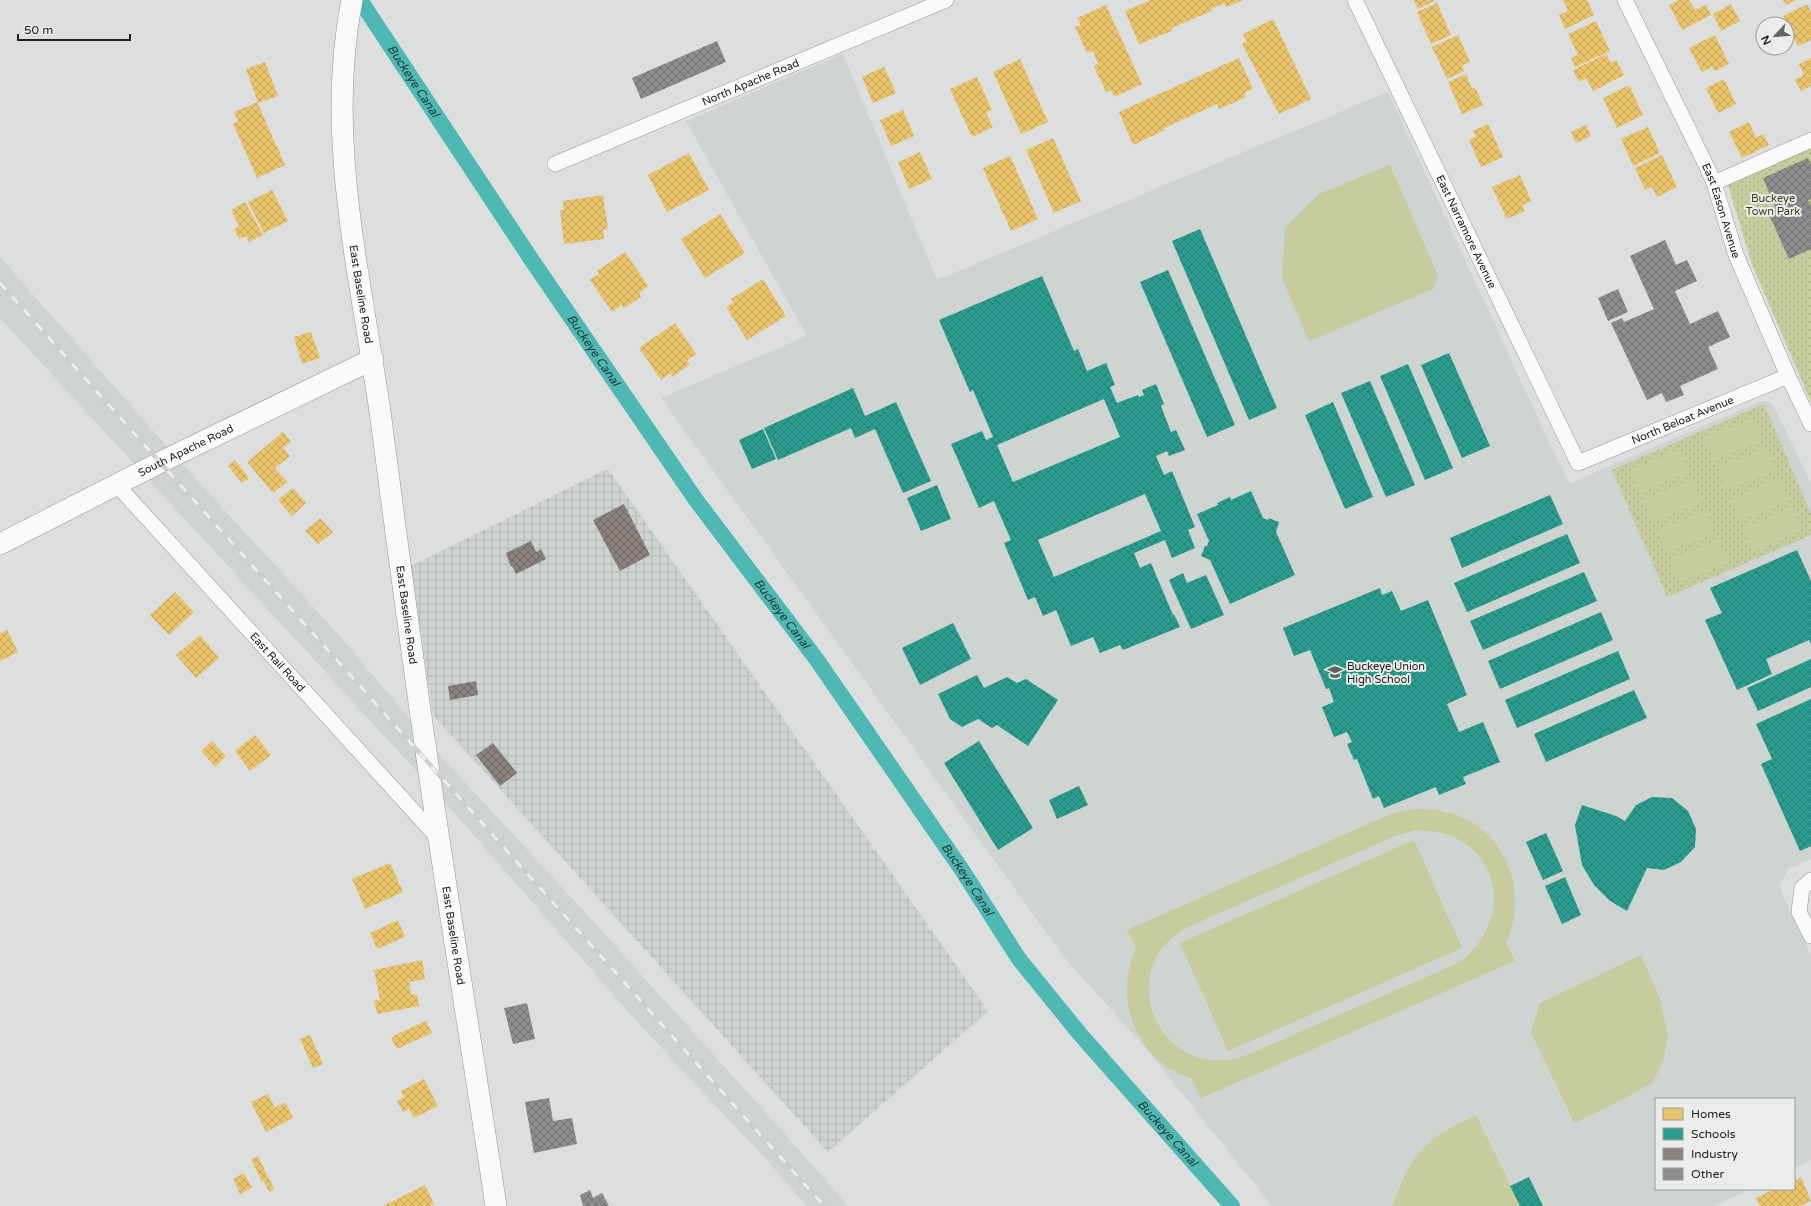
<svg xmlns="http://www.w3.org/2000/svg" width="1811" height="1206" font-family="'Varela Round',sans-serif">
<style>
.built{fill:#ced4cf}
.industrial{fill:url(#industrial-grid)}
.park{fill:url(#park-dots)}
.pitch{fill:#c6cc9e;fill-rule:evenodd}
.homes{fill:url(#homes-cross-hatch)}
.schools{fill:url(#schools-cross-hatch);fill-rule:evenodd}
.industry{fill:url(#industry-cross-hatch)}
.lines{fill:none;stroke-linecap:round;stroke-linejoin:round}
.canal{stroke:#4eb8b5;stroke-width:16}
.building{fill:url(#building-cross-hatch)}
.street-casing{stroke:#959695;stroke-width:16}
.secondary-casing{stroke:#959695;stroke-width:22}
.street{stroke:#fafafa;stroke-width:15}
.secondary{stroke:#fafafa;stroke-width:21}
.rail-casing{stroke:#cdcece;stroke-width:4.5}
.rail{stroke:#eaedea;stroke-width:3;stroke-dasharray:9;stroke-linecap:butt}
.labels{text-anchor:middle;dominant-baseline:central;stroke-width:4;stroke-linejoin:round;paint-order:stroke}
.street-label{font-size:11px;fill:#202120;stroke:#eaedea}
.park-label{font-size:11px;fill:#3a3d18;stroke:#eaedea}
.poi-label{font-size:11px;fill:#202120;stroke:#eaedea;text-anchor:start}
.water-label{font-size:12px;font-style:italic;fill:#1e3534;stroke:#eaedea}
</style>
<defs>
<pattern id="industrial-grid" width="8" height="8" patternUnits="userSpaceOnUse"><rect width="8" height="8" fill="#ced4cf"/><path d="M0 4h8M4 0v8" fill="none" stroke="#b1b6b1"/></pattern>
<pattern id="park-dots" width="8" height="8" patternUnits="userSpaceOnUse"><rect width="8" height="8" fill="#c6cc9e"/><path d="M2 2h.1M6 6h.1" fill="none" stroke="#aaaf88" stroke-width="1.8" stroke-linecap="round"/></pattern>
<pattern id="homes-cross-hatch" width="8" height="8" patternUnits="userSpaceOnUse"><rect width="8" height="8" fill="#e9c46a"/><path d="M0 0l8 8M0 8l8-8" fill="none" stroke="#c8a85c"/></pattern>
<pattern id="schools-cross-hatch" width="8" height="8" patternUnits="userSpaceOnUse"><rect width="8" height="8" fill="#2a9d8f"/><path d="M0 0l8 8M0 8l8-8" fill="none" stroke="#248074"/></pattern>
<pattern id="industry-cross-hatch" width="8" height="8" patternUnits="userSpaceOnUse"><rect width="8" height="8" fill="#8a817c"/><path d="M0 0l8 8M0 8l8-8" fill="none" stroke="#706965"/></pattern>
<pattern id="building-cross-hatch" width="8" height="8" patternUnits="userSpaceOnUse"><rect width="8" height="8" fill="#8c8d8d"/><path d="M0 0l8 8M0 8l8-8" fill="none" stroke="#727373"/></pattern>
</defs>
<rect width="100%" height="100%" fill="#dddfde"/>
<!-- built -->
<path class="built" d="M843,54L937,280L1388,92L1555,455L1570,483L1759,402L1764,401L1770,402L1774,407L1811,483V859L1788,869L1780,885L1783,896L1811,955V1160L1794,1168V1099H1656V1189H1750L1714,1206H1272L1148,1051L1064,957L661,398L807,336L686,121Z
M0,257L186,468L339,635L439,754L583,910L785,1134L848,1206H807L763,1156L639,1024L443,800L0,318Z"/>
<!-- industrial -->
<path class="industrial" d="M608,469L988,1011L828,1152L433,715L411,566Z"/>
<!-- park -->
<path class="park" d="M1811,147V402L1753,267L1727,182Z
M1764,404L1811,514V535L1667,597L1612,470Z"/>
<!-- pitch -->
<path class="pitch" d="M1390,165L1438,276L1433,289L1309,341L1282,278L1285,228L1319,194Z
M1754,418L1763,440L1714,461L1704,438Z
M1767,447L1776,470L1726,491L1717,468Z
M1680,449L1689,472L1640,493L1630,470Z
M1779,478L1789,500L1740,521L1731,499Z
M1693,479L1702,502L1652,523L1643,500Z
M1792,507L1802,530L1753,552L1743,528Z
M1705,509L1715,532L1666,553L1657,531Z
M1718,539L1728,562L1679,583L1669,560Z
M1423,809C1439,810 1453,812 1467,820C1511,842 1527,899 1506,942L1515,961L1201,1098L1192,1080L1194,1079C1138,1064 1112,1000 1136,949L1127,930L1391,814L1405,810ZM1417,830C1433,831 1447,832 1461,841C1510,871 1501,936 1456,964L1247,1055C1160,1087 1109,968 1188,927L1395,836Z
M1414,840L1462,948L1228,1051L1180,943Z
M1641,955L1660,999L1668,1036L1663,1062L1652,1083L1616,1103L1574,1123L1531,1032L1540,1003Z
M1476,1115L1521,1206H1392C1399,1187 1407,1167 1420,1152C1434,1134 1457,1125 1476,1115Z"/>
<!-- homes -->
<path class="homes" d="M1151,0H1243L1226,7L1224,3L1211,9L1212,11L1171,28L1172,31L1139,44L1125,11Z
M1414,0H1434V1L1418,9Z
M1563,0H1587L1594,15L1565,29L1559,15L1568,11Z
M1679,0H1689L1695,10L1706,5L1711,15L1682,30L1669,5Z
M1783,0H1796L1786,5Z
M1437,3L1451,35L1431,44L1417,12Z
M1731,4L1740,21L1721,31L1713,14Z
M1807,4L1811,12V40L1798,46L1783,16Z
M1106,5L1142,84L1114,97L1111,90L1106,92L1094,66L1098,64L1093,51L1087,53L1075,27L1081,25L1077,18Z
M1273,19L1311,99L1279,114L1242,44L1247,42L1243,34Z
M1596,21L1610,51L1575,67L1571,58L1578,55L1568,34Z
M1458,35L1470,62L1462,65L1464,71L1447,79L1432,47Z
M1715,35L1729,64L1715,71L1712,67L1702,72L1689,48Z
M1606,54L1611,63L1616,60L1624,75L1593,91L1586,78L1579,82L1573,70Z
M1239,58L1253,89L1244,93L1246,97L1219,109L1217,104L1164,128L1165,130L1133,145L1119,112Z
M1811,58V86L1801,91L1795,80L1804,75L1799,64Z
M1020,59L1048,122L1021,134L993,72Z
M265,62L278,96L258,103L246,69Z
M884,67L896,93L873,103L862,77Z
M1466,74L1472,89L1475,87L1483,105L1462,114L1448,82Z
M977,77L992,110L986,113L993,127L972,137L950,89Z
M1724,79L1736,104L1718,113L1706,88Z
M1629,85L1643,115L1617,128L1603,98Z
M257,102L285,165L257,178L233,124L238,122L234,112Z
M903,110L914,136L891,146L880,120Z
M1749,122L1756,138L1763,134L1769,145L1742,158L1729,132Z
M1488,124L1503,157L1481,167L1469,140L1476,136L1473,131Z
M1586,125L1591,136L1576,143L1571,132Z
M1648,127L1660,153L1633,166L1621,139Z
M1053,138L1081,201L1054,213L1026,150Z
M920,152L932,179L909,189L898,162Z
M689,153L709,190L667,212L648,175Z
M1662,155L1677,187L1657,197L1652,187L1645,190L1635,168Z
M1010,156L1038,219L1011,231L983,168Z
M1520,175L1531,201L1522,205L1525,211L1507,219L1492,187Z
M272,190L288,221L264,233L248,202Z
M603,195L608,229L603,230L604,239L564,244L560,210H564L563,201Z
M245,202L263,235L249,242L246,236L239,239L234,230L239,226L231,210Z
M720,214L745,253L705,278L681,239Z
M625,252L648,286L639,293L641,297L624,308L621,305L612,312L590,280L599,274L597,271Z
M763,279L786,316L747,340L726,307L734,302L731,299Z
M675,323L696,354L687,360L690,364L673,377L670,373L661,380L639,348Z
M311,332L320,358L302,364L294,337Z
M283,432L291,441L283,448L290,456L275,468L287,482L273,493L247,462Z
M235,460L249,478L242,483L228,466Z
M293,488L306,503L292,516L278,500Z
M320,518L333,532L318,544L305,531Z
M175,592L194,612L169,635L150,615Z
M7,630L18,652L0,661V634Z
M200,635L219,658L196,678L176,655Z
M255,735L271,755L250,771L235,751Z
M212,741L226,756L215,767L201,751Z
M390,863L403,892L365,909L352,879Z
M398,920L405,937L377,949L370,933Z
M422,960L425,979L409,982L411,995L417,994L419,1006L377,1014L374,1001L380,1000L374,970Z
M426,1021L432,1033L397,1049L391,1037Z
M310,1035L323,1064L313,1068L300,1039Z
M424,1079L438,1106L414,1118L409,1109L403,1112L397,1101L404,1097L401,1091Z
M268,1094L275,1108L285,1102L293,1118L266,1132L251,1102Z
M258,1156L274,1189L269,1192L264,1181L262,1182L251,1159Z
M244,1173L252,1188L240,1194L233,1179Z
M1801,1177L1811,1201L1800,1206H1760L1756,1198L1775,1189H1794V1181Z
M425,1185L434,1204L430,1206H383Z"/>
<!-- schools -->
<path class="schools" d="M1200,229L1277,408L1249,420L1172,241Z
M1168,270L1235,425L1207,437L1140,282Z
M1042,276L1074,351L1078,349L1087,371L1106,363L1115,385L1110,387L1117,403L1138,395L1139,397L1144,395L1142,390L1156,384L1164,404L1161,406L1171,432L1176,430L1185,450L1169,456L1167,451L1156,456L1164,475L1172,471L1195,527L1188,530L1195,548L1172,558L1165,540L1134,553L1140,568L1151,563L1173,615L1174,614L1180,627L1123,650L1120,645L1100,653L1093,637L1071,646L1056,610L1043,616L1035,597L1028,600L1004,543L1011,540L994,501L979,508L951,444L982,431L986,440L993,437L973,390L970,392L939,320ZM1104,399L1120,437L1013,482L997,445ZM1145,494L1161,531L1054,577L1038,540Z
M1449,353L1490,446L1462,458L1421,365Z
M1408,364L1453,468L1425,480L1380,376Z
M1370,381L1415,485L1386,497L1341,393Z
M853,388L865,416L896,402L931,481L903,493L875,429L855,438L851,428L778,460L764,428Z
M1333,402L1373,497L1345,509L1305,415Z
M763,429L776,459L752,469L739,440Z
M937,485L951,519L921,531L907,498Z
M1251,491L1263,518L1268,520L1269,518L1279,522L1276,532L1295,575L1230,604L1210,560L1201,556L1205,546H1207L1209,541L1197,514L1218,505L1217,503L1230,497L1231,500Z
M1550,495L1563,524L1462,568L1450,538Z
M1567,534L1580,563L1467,612L1454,583Z
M1797,550L1811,581V644L1809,640L1766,659L1772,674L1737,690L1705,620L1722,613L1710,588Z
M1584,572L1597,601L1483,650L1470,621Z
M1183,573L1187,583L1206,575L1224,615L1191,629L1169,580Z
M1380,588L1382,595L1392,591L1401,611L1428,600L1467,695L1447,704L1459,732L1483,722L1500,762L1463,777L1466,784L1439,795L1436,787L1384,808L1379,796L1373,799L1357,759L1354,760L1347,744L1352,742L1347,732L1334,737L1322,707L1334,702L1329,688L1326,689L1310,650L1294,656L1283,628Z
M1601,612L1613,640L1500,689L1488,661Z
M953,623L971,659L920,685L902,648Z
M1618,651L1630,679L1517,728L1505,700Z
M1811,659V687L1758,711L1747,688Z
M977,675L984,688L1007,677L1017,683L1026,679L1058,700L1028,746L997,725L992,728L978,719L962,727L950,719L938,694Z
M1634,690L1647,718L1546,762L1534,734Z
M1811,699V846L1800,851L1761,764L1772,759L1756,724Z
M979,741L1033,828L998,850L944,763Z
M1079,786L1088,805L1057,819L1049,800Z
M1652,797L1672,798L1688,811L1696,829L1695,847L1681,862L1664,870L1647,868L1627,911L1610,901L1594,885L1582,865L1575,825L1582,805L1616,816L1625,821L1636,805Z
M1546,833L1563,871L1543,880L1526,842Z
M1565,877L1581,915L1562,924L1545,886Z
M1529,1177L1543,1206H1520L1510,1186Z"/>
<!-- industry -->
<path class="industry" d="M624,504L650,555L620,571L593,520Z
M531,541L536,552L541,549L546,559L516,574L512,566L511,567L506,553Z
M476,681L478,695L450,700L448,686Z
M493,743L517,773L500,786L476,755Z"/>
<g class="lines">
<!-- canal -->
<path class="canal" id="s1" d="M360,0L531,259L696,500L817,660L962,870L1019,959L1079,1033L1232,1206"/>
</g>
<!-- building -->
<path class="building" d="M717,41L726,62L641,99L632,78Z
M1808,158L1811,165V199L1808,200L1811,206V249L1789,259L1768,212L1776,209L1763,178Z
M1665,240L1676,265L1687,260L1697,281L1675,291L1690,324L1718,311L1730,337L1708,347L1718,369L1680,386L1684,395L1666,402L1662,393L1647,400L1611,323L1622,318L1624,322L1654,309L1630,256Z
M1618,289L1628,312L1608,321L1598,298Z
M527,1003L535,1039L513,1044L504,1008Z
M549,1098L553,1121L572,1118L577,1144L534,1153L525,1102Z
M590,1190L593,1198L602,1193L609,1206H583L580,1195Z"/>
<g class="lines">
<!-- street casing -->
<g class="street-casing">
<g id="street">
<path id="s2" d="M1355,0L1578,463L1788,376"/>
<path id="s3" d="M1625,0L1706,165L1714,183L1736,255L1788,376L1811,424"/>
<path id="s4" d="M555,164L946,0"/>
<path d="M1714,183L1811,140"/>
<path id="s5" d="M117,485L438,838"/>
<path d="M1811,880L1802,888L1799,912L1811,936"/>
</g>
</g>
<!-- secondary casing -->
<g class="secondary-casing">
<g id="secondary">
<path id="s6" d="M352,0C324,139 362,281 381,419C396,534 411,649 428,765C449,912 474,1059 496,1206"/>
<path id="s7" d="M0,544L161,462L373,359"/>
</g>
</g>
<!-- street -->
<use href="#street" class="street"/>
<!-- secondary -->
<use href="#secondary" class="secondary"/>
<!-- rail casing -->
<g class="rail-casing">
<path id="rail" d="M0,283L824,1206"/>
</g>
<!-- rail -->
<use href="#rail" class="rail"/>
</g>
<!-- icons -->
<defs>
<g id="school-bare" transform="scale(1.2)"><path d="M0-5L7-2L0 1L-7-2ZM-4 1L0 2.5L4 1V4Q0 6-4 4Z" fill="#626462" stroke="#eaedea" stroke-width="2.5" paint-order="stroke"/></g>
</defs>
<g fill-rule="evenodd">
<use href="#school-bare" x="1335" y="672"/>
</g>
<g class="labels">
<!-- street labels -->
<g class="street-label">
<text stroke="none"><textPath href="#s4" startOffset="212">North Apache Road</textPath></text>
<text stroke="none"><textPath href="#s3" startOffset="232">East Eason Avenue</textPath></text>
<text stroke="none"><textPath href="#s2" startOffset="257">East Narramore Avenue</textPath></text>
<text stroke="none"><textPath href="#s6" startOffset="296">East Baseline Road</textPath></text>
<text stroke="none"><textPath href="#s2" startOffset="627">North Beloat Avenue</textPath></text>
<text stroke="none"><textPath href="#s7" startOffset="208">South Apache Road</textPath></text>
<text stroke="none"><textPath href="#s6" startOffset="620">East Baseline Road</textPath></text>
<text stroke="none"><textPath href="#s5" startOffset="239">East Rail Road</textPath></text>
<text stroke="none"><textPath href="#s6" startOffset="944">East Baseline Road</textPath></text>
</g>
<!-- park labels -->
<g class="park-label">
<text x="1773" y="198">Buckeye<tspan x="1773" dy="13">Town Park</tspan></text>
</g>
<!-- poi labels -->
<g class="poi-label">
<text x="1347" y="666">Buckeye Union<tspan x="1347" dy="13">High School</tspan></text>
</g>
<!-- water labels -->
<g class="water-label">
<text stroke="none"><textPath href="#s1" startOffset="97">Buckeye Canal</textPath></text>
<text stroke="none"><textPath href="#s1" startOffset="421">Buckeye Canal</textPath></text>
<text stroke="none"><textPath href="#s1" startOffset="745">Buckeye Canal</textPath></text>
<text stroke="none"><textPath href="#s1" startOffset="1069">Buckeye Canal</textPath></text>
<text stroke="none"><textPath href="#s1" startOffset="1393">Buckeye Canal</textPath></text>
</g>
</g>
<!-- legend -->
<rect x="1655" y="1098" width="140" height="92" fill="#eaedea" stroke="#999b99"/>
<rect x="1663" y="1108" width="20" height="12" fill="#e9c46a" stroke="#999b99"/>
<text x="1691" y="1118" font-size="12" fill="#202120">Homes</text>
<rect x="1663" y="1128" width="20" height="12" fill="#2a9d8f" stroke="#999b99"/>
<text x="1691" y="1138" font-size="12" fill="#202120">Schools</text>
<rect x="1663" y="1148" width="20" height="12" fill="#8a817c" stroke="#999b99"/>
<text x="1691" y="1158" font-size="12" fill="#202120">Industry</text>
<rect x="1663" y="1168" width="20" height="12" fill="#8c8d8d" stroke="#999b99"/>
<text x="1691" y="1178" font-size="12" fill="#202120">Other</text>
<!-- north arrow -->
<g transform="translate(1775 36) rotate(244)"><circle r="19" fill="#eaedea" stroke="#999b99"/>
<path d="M0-3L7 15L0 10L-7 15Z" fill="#626462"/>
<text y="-6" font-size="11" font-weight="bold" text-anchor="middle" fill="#202120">N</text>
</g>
<!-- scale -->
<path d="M18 34v6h112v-6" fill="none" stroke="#202120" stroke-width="2"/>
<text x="24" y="34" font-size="12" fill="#202120" stroke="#eaedea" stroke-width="3" paint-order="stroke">50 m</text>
</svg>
